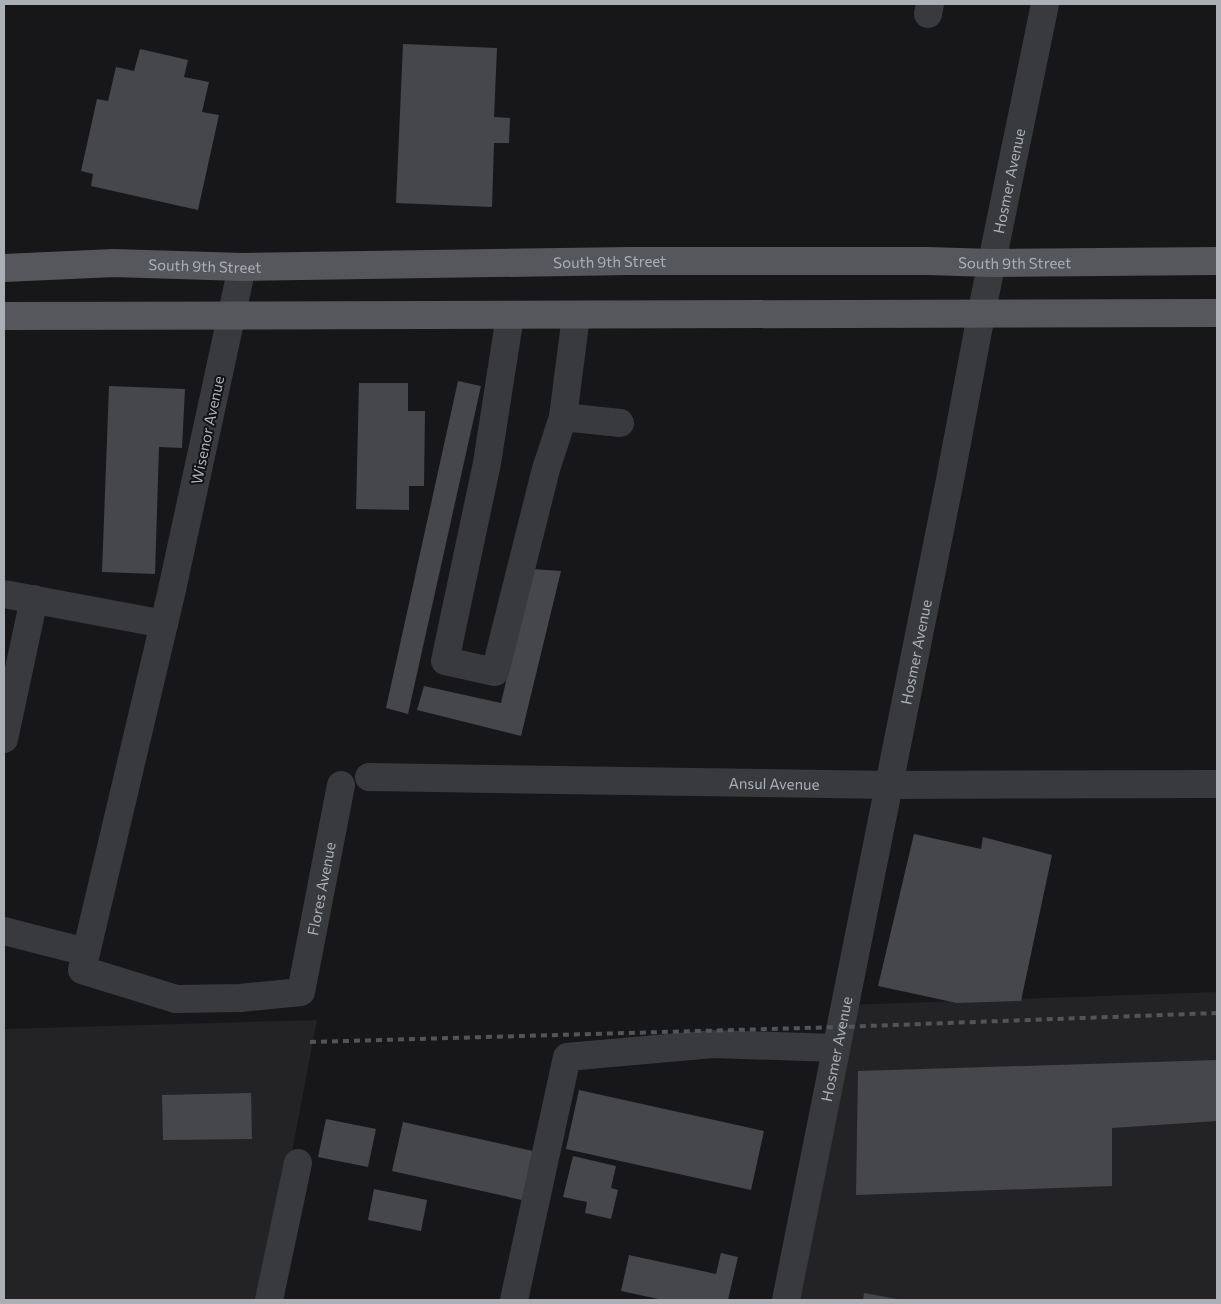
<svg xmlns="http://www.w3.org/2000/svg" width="1221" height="1304" font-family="Commissioner,sans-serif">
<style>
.built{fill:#232326}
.building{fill:#46474b}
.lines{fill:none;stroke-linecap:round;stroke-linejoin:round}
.minor{stroke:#393a3e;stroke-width:28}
.major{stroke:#55575c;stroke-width:28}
.rail{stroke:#525458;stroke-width:4;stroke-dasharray:6 5;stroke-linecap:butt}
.labels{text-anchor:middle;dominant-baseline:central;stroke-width:4;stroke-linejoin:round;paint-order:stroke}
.street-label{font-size:15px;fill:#abb0b7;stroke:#121214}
</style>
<rect width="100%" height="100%" fill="#171719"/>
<!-- built -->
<path class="built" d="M1217,992V1300H786L845,1005Z
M317,1020L264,1300H4V1029Z"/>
<!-- building -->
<path class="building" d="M403,44L497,48L494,117L510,118L509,143H494L492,207L396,203Z
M140,49L188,60L184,77L209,82L202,112L219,115L198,210L91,186L93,174L81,171L97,99L108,101L116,67L134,71Z
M458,381L481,386L408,714L386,708Z
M359,383H408V411H425L424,486H409V510L356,509Z
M109,386L185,389L182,448L159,447L155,574L102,572Z
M532,569L561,571L521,736L417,710L424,686L501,703Z
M914,834L981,849L983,837L1052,855L1021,1001L957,1003L878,986Z
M1217,1060V1121L1112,1128V1186L856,1195L858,1071Z
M579,1090L764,1131L751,1190L566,1149Z
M251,1093L252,1139L163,1140L162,1095Z
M326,1119L376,1129L368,1167L318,1157Z
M403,1122L533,1151L522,1200L392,1171Z
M573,1156L616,1166L611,1188L618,1190L611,1219L585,1213L587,1202L563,1197Z
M374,1189L427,1200L421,1231L368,1220Z
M721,1253L738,1257L728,1300H663L621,1291L629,1255L716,1274Z
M864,1293L897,1299V1300H863Z"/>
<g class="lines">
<!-- minor -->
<g class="minor">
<path d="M928,14L930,4"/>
<path id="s1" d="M242,267L171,594L82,970L176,999L240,998L301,992L341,785"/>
<path d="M510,316L487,463L445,661L495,672L546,469L563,417L620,423"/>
<path d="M563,417L576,316"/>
<path d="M4,594L164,624"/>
<path d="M4,739L34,599"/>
<path id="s2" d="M369,777L889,785L1217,784"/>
<path d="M4,931L86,952"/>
<path d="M269,1300L298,1163"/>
<path d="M514,1300L567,1057L713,1044L836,1048"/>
<path id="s3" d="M786,1300L949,485L981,315L1045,4"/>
</g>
<!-- major -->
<g class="major">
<path id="s4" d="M4,268L114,263L242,267L629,261H928L991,263L1217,261"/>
<path d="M4,316L1217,313"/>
</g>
<!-- rail -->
<path class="rail" d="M310,1042L840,1027L1217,1013"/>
</g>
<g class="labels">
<!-- street labels -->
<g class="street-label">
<text stroke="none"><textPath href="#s3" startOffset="1141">Hosmer Avenue</textPath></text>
<text stroke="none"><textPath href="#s4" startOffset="606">South 9th Street</textPath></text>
<text stroke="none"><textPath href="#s4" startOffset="1011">South 9th Street</textPath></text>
<text stroke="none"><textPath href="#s4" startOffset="201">South 9th Street</textPath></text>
<text transform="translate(207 430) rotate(-78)">Wisenor Avenue</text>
<text stroke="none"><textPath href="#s3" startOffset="661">Hosmer Avenue</textPath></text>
<text stroke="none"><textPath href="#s2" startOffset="405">Ansul Avenue</textPath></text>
<text stroke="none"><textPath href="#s1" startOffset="1050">Flores Avenue</textPath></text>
<text stroke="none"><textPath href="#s3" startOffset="256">Hosmer Avenue</textPath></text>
</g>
</g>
<!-- border -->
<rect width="1221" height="1304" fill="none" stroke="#abb0b7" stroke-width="10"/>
</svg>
